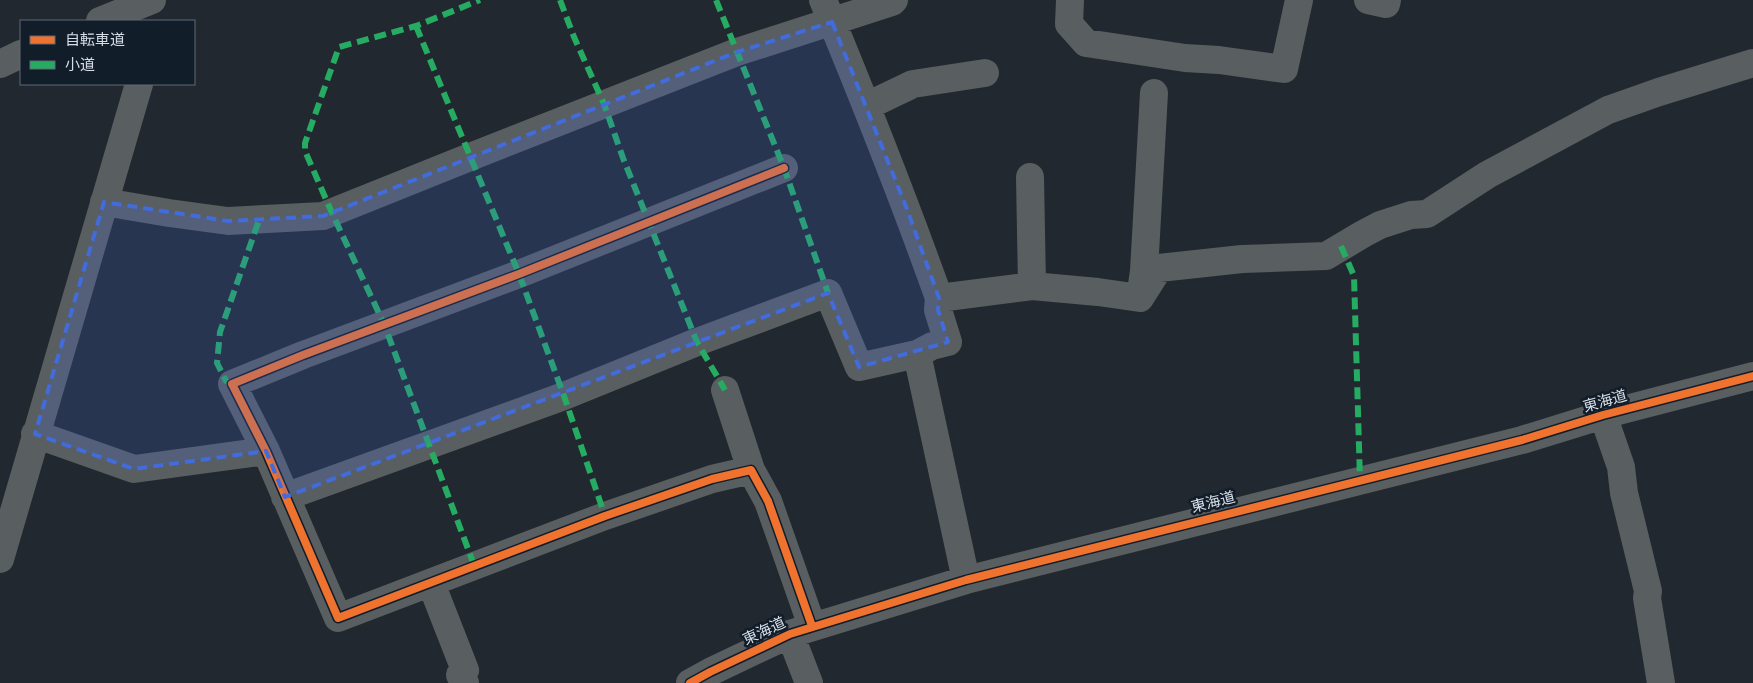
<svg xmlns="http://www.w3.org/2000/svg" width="1753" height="683" font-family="Karla,'Noto Sans JP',sans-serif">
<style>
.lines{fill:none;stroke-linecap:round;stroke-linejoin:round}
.minor{stroke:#595e61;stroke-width:28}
.quiet{stroke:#26ab63;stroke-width:6;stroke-dasharray:12 6;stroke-linecap:butt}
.cycleway-casing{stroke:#121d2a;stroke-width:11}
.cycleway{stroke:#ef722f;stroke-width:8}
.marked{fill:#426bdb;fill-opacity:0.2;stroke:#426bdb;stroke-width:4;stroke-dasharray:10 6;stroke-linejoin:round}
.labels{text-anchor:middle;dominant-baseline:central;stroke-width:5;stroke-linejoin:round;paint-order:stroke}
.street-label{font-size:15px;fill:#d6dde6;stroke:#121d2a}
</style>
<rect width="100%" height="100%" fill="#21282f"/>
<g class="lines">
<!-- minor -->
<path class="minor" d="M1070,0L1069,24L1086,43L1185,58L1219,60L1284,69L1299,0
M1368,0L1386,4L1387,0
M100,21L152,0
M0,64L21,54
M867,106L913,84L985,73
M784,168L519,274L303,355L232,384L266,451L338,618L605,516L712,479L751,470L768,501L812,626
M104,202L169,213L228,221L323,216L470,157L737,52L892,2L894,0
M1032,286L1098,292L1140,298L1159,268L1242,259L1326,256L1363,234L1380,225L1411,215L1427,214L1487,175L1608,110L1659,92L1753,63
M1141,292L1144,271L1154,93
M939,298L1032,286L1030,177
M917,354L966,580
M725,390L751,470
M1603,415L1621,467L1624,493L1648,591L1647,598L1661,683
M35,434L134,469L266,451
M285,497L564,396L697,342L828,293L859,367L917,354L932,346L948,342L938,310L939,298C903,197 864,99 823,0
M0,559L139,84
M431,583L465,670L460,675L465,683
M790,634L809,683
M690,683L710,672L790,634L966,580L1522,440L1603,415L1753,376"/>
<!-- quiet -->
<path class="quiet" d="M560,0L574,37L604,104L623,158L697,342L725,390
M716,0L784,168L828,293
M416,26L519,274L564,396L605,516
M1341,246L1354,276L1360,480
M232,384L226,381L217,363L220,332L259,220
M474,565L384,324L332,213L305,151V143L339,47L416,26L480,0"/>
<!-- cycleway casing -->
<g class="cycleway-casing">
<path id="cycleway" d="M784,168L519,274L303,355L232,384L266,451L338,618L605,516L712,479L751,470L768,501L812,626
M690,683L710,672L790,634L966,580L1522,440L1603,415L1753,376"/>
</g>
<!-- cycleway -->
<use href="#cycleway" class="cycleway"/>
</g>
<!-- marked area -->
<path class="marked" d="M832,22L907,209L939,298L938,310L948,342L859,367L828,293L285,497L266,451L134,469L35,434L104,202L228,221L323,216L737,52Z"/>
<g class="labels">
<!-- street labels -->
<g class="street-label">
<text transform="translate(1605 401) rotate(-16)">東海道</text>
<text transform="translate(1213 502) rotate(-14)">東海道</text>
<text transform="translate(764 631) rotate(-25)">東海道</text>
</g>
</g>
<!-- legend -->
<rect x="20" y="20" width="175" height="65" fill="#121d2a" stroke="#606a75"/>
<rect x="30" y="36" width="25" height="8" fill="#ef722f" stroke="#606a75"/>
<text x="65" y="45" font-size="15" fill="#d6dde6">自転車道</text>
<rect x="30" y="61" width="25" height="8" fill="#26ab63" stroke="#606a75"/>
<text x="65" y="70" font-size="15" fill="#d6dde6">小道</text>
</svg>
